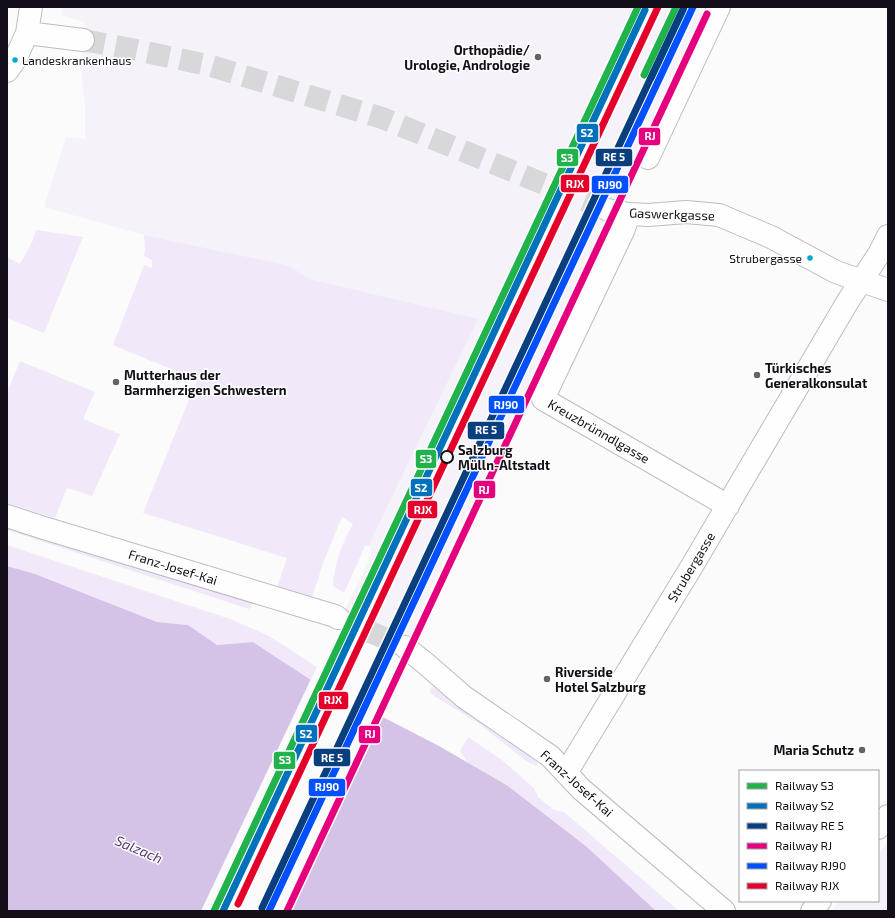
<svg xmlns="http://www.w3.org/2000/svg" width="895" height="918" font-family="'Exo 2',sans-serif">
<style>
.built{fill:#f6f2fa}
.green{fill:#f1e8fa}
.water{fill:#d5c2e7}
.pier{fill:#fbfbfb}
.lines{fill:none;stroke-linecap:round;stroke-linejoin:round}
.minor-tunnel{stroke:#d8d7d9;stroke-width:22;stroke-dasharray:22 11;stroke-linecap:butt}
.minor-casing{stroke:#bdbbc0;stroke-width:24}
.minor{stroke:#fefefe;stroke-width:22}
.rail-1-casing{stroke:#fff;stroke-width:10}
.rail-2-casing{stroke:#fff;stroke-width:10}
.rail-3-casing{stroke:#fff;stroke-width:10}
.rail-4-casing{stroke:#fff;stroke-width:10}
.rail-5-casing{stroke:#fff;stroke-width:10}
.rail-6-casing{stroke:#fff;stroke-width:10}
.rail-1{stroke:#22b24c;stroke-width:7}
.rail-2{stroke:#0072bc;stroke-width:7}
.rail-3{stroke:#093f7f;stroke-width:7}
.rail-4{stroke:#e5007d;stroke-width:7}
.rail-5{stroke:#0050ff;stroke-width:7}
.rail-6{stroke:#e4002b;stroke-width:7}
.poi-dot{fill:#646167;stroke:#fff;stroke-width:1.5}
.bus-dot{fill:#00a9ce;stroke:#fff;stroke-width:1.5}
.stop-dot{fill:#fff;stroke:#130e18;stroke-width:2}
.labels{text-anchor:middle;dominant-baseline:central;stroke-width:3;stroke-linejoin:round;paint-order:stroke}
.bus-label{font-size:12px;fill:#130e18;stroke:#fff;text-anchor:start}
.poi-label{font-size:13px;font-weight:bold;fill:#130e18;stroke:#fff;text-anchor:start}
.street-label{font-size:13px;fill:#130e18;stroke:#fff}
.stop-label{font-size:13px;font-weight:bold;fill:#130e18;stroke:#fff;text-anchor:start}
.water-label{font-size:14px;font-style:italic;fill:#583573;stroke:#fff}
.line-badge{stroke:#fff;stroke-width:1.5}
.badge-label{font-size:11px;text-anchor:middle;font-weight:bold;fill:#fff}
</style>
<rect width="100%" height="100%" fill="#fbfbfb"/>
<!-- built -->
<path class="built" d="M63,7H708L593,252L457,533L418,617L404,652L340,620L371,556V552L309,279L289,266L144,235L44,207L66,137L85,139V104L83,88L81,62L85,22L61,15Z
M888,842V911H831L839,901H878V854Z"/>
<!-- green -->
<path class="green" d="M36,230L83,237L44,333L7,318V257L20,264L33,240Z
M144,235L290,266L309,279L478,319L370,542L371,546H365L344,593L333,586C334,564 342,543 353,524L342,517L323,563L312,598L277,588L287,558L143,513L197,380L113,345L144,265L152,268V260L144,256L145,250Z
M20,361L95,392L83,419L120,434L92,496L67,488L55,518L7,503V387L9,388Z
M7,523L252,602V606L249,609L7,530Z
M7,545L233,620L269,636L317,667L311,680L253,642L217,645L188,625L157,622L35,574L7,566Z
M432,687L439,688L530,755L538,764L536,766L526,761L478,723L434,696L430,692Z
M468,737L502,760L534,788L538,797L554,810L564,812L679,911H656L587,847L508,786L468,763L460,751Z"/>
<!-- water -->
<path class="water" d="M7,566L35,574L157,622L188,625L217,645L253,642L311,680L439,746L508,786L587,847L656,911H7Z"/>
<!-- pier -->
<path class="pier" d="M311,679L376,711L283,911H201Z"/>
<g class="lines">
<!-- minor-tunnel -->
<path class="minor-tunnel" d="M83,40L131,49L208,65L382,118L608,210
M338,618L405,647"/>
<!-- minor casing -->
<g class="minor-casing">
<path id="minor" d="M27,33L83,40
M7,71L15,60L27,33L31,7
M648,158L719,7
M608,210L629,214L648,215L686,212L719,215L771,237L836,272L888,290
M629,214L623,231L543,399L728,506
M7,516L44,528L335,616L338,618
M405,647L425,663L464,697L550,756L581,789L724,911
M566,773L692,566L848,301L879,254L888,236
M878,828L888,816
M812,911L820,901"/>
</g>
<!-- minor -->
<use href="#minor" class="minor"/>
<!-- rail-1 casing -->
<g class="rail-1-casing">
<path id="rail-1" d="M644,75L676,7
M214,911L638,7"/>
</g>
<!-- rail-2 casing -->
<g class="rail-2-casing">
<path id="rail-2" d="M651,78L683,10
M223,911L645,10"/>
</g>
<!-- rail-3 casing -->
<g class="rail-3-casing">
<path id="rail-3" d="M262,908L684,7"/>
</g>
<!-- rail-4 casing -->
<g class="rail-4-casing">
<path id="rail-4" d="M287,911L707,14"/>
</g>
<!-- rail-5 casing -->
<g class="rail-5-casing">
<path id="rail-5" d="M269,911L693,7"/>
</g>
<!-- rail-6 casing -->
<g class="rail-6-casing">
<path id="rail-6" d="M238,904L658,7"/>
</g>
<!-- rail-1 -->
<use href="#rail-1" class="rail-1"/>
<!-- rail-2 -->
<use href="#rail-2" class="rail-2"/>
<!-- rail-3 -->
<use href="#rail-3" class="rail-3"/>
<!-- rail-4 -->
<use href="#rail-4" class="rail-4"/>
<!-- rail-5 -->
<use href="#rail-5" class="rail-5"/>
<!-- rail-6 -->
<use href="#rail-6" class="rail-6"/>
</g>
<!-- markers -->
<g class="poi-dot">
<circle cx="538" cy="57" r="4"/>
<circle cx="757" cy="375" r="4"/>
<circle cx="116" cy="382" r="4"/>
<circle cx="547" cy="679" r="4"/>
<circle cx="862" cy="750" r="4"/>
</g>
<g class="bus-dot">
<circle cx="15" cy="60" r="3.5"/>
<circle cx="810" cy="258" r="3.5"/>
</g>
<circle class="stop-dot" cx="447" cy="457" r="6"/>
<g class="labels">
<!-- bus labels -->
<g class="bus-label">
<text x="22" y="60">Landeskrankenhaus</text>
<text x="802" y="258" text-anchor="end">Strubergasse</text>
</g>
<!-- poi labels -->
<g class="poi-label">
<text x="530" y="50" text-anchor="end">Orthopädie/<tspan x="530" dy="15">Urologie, Andrologie</tspan></text>
<text x="765" y="368">Türkisches<tspan x="765" dy="15">Generalkonsulat</tspan></text>
<text x="124" y="375">Mutterhaus der<tspan x="124" dy="15">Barmherzigen Schwestern</tspan></text>
<text x="555" y="672">Riverside<tspan x="555" dy="15">Hotel Salzburg</tspan></text>
<text x="854" y="750" text-anchor="end">Maria Schutz</text>
</g>
<!-- street labels -->
<g class="street-label">
<text transform="translate(672 214) rotate(2)">Gaswerkgasse</text>
<text transform="translate(599 431) rotate(30)">Kreuzbrünndlgasse</text>
<text transform="translate(173 567) rotate(17)">Franz-Josef-Kai</text>
<text transform="translate(691 567) rotate(-59)">Strubergasse</text>
<text transform="translate(577 783) rotate(42)">Franz-Josef-Kai</text>
</g>
<!-- stop labels -->
<g class="stop-label">
<text x="458" y="450">Salzburg<tspan x="458" dy="15">Mülln-Altstadt</tspan></text>
</g>
<!-- water labels -->
<g class="water-label">
<text transform="translate(139 849) rotate(23)">Salzach</text>
</g>
</g>
<g class="line-badge">
<rect x="576" y="123" width="23" height="20" rx="4" fill="#0072bc"/>
<rect x="638" y="127" width="23" height="19" rx="4" fill="#e5007d"/>
<rect x="595" y="148" width="38" height="19" rx="4" fill="#093f7f"/>
<rect x="556" y="148" width="23" height="19" rx="4" fill="#22b24c"/>
<rect x="560" y="174" width="30" height="19" rx="4" fill="#e4002b"/>
<rect x="591" y="175" width="38" height="19" rx="4" fill="#0050ff"/>
<rect x="488" y="395" width="37" height="19" rx="4" fill="#0050ff"/>
<rect x="467" y="421" width="38" height="19" rx="4" fill="#093f7f"/>
<rect x="415" y="449" width="22" height="20" rx="4" fill="#22b24c"/>
<rect x="410" y="478" width="23" height="19" rx="4" fill="#0072bc"/>
<rect x="473" y="480" width="23" height="19" rx="4" fill="#e5007d"/>
<rect x="407" y="500" width="31" height="19" rx="4" fill="#e4002b"/>
<rect x="318" y="691" width="31" height="19" rx="4" fill="#e4002b"/>
<rect x="295" y="724" width="23" height="19" rx="4" fill="#0072bc"/>
<rect x="358" y="725" width="23" height="19" rx="4" fill="#e5007d"/>
<rect x="313" y="748" width="38" height="19" rx="4" fill="#093f7f"/>
<rect x="273" y="751" width="23" height="19" rx="4" fill="#22b24c"/>
<rect x="308" y="778" width="38" height="19" rx="4" fill="#0050ff"/>
</g>
<g class="badge-label">
<text x="587" y="137">S2</text>
<text x="650" y="140">RJ</text>
<text x="614" y="161">RE 5</text>
<text x="567" y="162">S3</text>
<text x="575" y="188">RJX</text>
<text x="610" y="189">RJ90</text>
<text x="506" y="409">RJ90</text>
<text x="486" y="434">RE 5</text>
<text x="426" y="463">S3</text>
<text x="421" y="492">S2</text>
<text x="484" y="494">RJ</text>
<text x="423" y="514">RJX</text>
<text x="333" y="704">RJX</text>
<text x="306" y="738">S2</text>
<text x="370" y="738">RJ</text>
<text x="332" y="762">RE 5</text>
<text x="285" y="764">S3</text>
<text x="327" y="791">RJ90</text>
</g>
<!-- border -->
<rect width="895" height="918" fill="none" stroke="#130e18" stroke-width="16"/>
<!-- legend -->
<rect x="739" y="770" width="140" height="132" fill="#ffffff" stroke="#a19fa3"/>
<rect x="747" y="783" width="20" height="6" fill="#22b24c" stroke="#a19fa3"/>
<text x="775" y="790" font-size="12" fill="#130e18">Railway S3</text>
<rect x="747" y="803" width="20" height="6" fill="#0072bc" stroke="#a19fa3"/>
<text x="775" y="810" font-size="12" fill="#130e18">Railway S2</text>
<rect x="747" y="823" width="20" height="6" fill="#093f7f" stroke="#a19fa3"/>
<text x="775" y="830" font-size="12" fill="#130e18">Railway RE 5</text>
<rect x="747" y="843" width="20" height="6" fill="#e5007d" stroke="#a19fa3"/>
<text x="775" y="850" font-size="12" fill="#130e18">Railway RJ</text>
<rect x="747" y="863" width="20" height="6" fill="#0050ff" stroke="#a19fa3"/>
<text x="775" y="870" font-size="12" fill="#130e18">Railway RJ90</text>
<rect x="747" y="883" width="20" height="6" fill="#e4002b" stroke="#a19fa3"/>
<text x="775" y="890" font-size="12" fill="#130e18">Railway RJX</text>
</svg>
